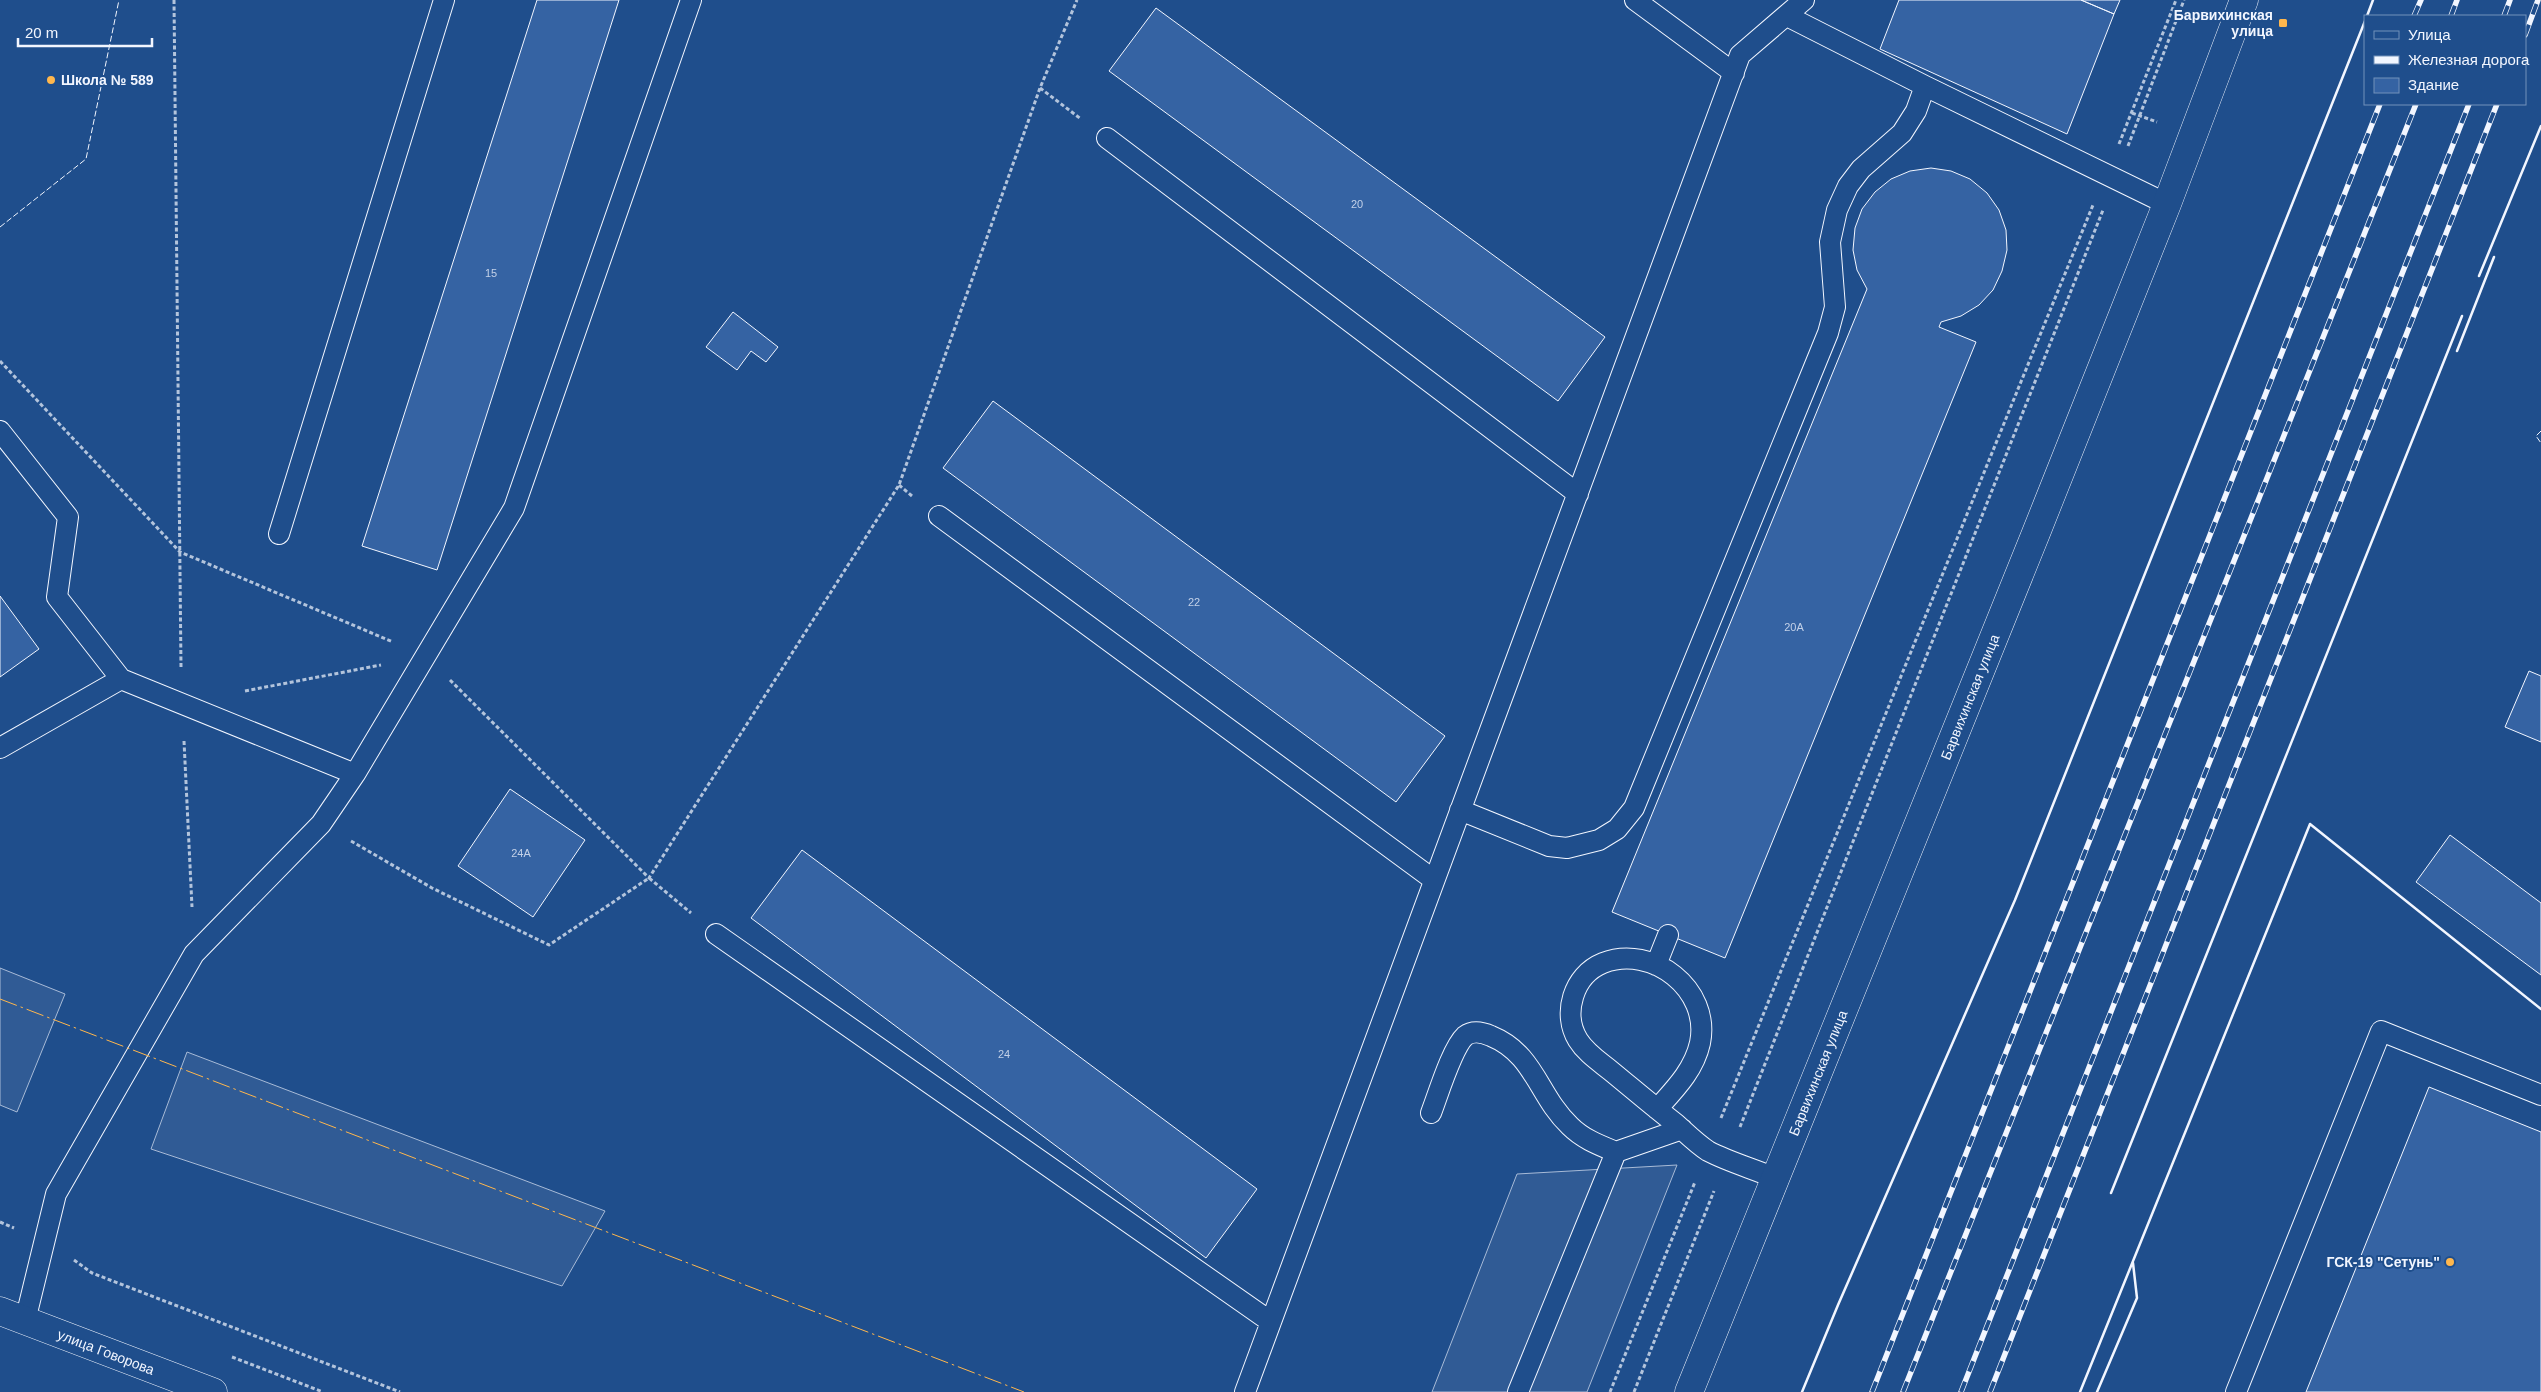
<svg xmlns="http://www.w3.org/2000/svg" width="2541" height="1392" font-family="Arial,sans-serif">
<style>
.parking{fill:#305b95;stroke:#a8bbd7}
.building{fill:#3563a3;stroke:#f2f6ff}
.lines{fill:none;stroke-linecap:round;stroke-linejoin:round}
.service-casing{stroke:#f2f6ff;stroke-width:22}
.tertiary-casing{stroke:#f2f6ff;stroke-width:29}
.path{stroke:#b3c4dc;stroke-width:3;stroke-dasharray:4 2.5;stroke-linecap:butt}
.service{stroke:#1f4e8c;stroke-width:20}
.tertiary{stroke:#1f4e8c;stroke-width:28}
.rail-casing{stroke:#f2f6ff;stroke-width:5.5}
.rail{stroke:#1f4e8c;stroke-width:4;stroke-dasharray:11;stroke-linecap:butt}
.fence{stroke:#f2f6ff;stroke-width:1;stroke-dasharray:6 2.5;stroke-linecap:butt}
.wall{stroke:#f2f6ff;stroke-width:2.5}
.power{stroke:#ffb74d;stroke-width:1;stroke-dasharray:18 4 2.5 4;stroke-linecap:butt}
.poi-dot{fill:#ffb74d;stroke:#1f4e8c;stroke-width:2}
.labels{text-anchor:middle;dominant-baseline:central;stroke-width:4;stroke-linejoin:round;paint-order:stroke}
.number-label{font-size:11px;fill:#c3d1e8}
.poi-label{font-size:14px;font-weight:bold;fill:#f2f6ff;stroke:#1f4e8c;text-anchor:end}
.street-label{font-size:14px;fill:#f2f6ff;stroke:#1f4e8c}
</style>
<rect width="100%" height="100%" fill="#1f4e8c"/>
<!-- parking -->
<path class="parking" d="M0,968L65,994L17,1112L0,1105Z
M187,1052L605,1211L562,1286L151,1149Z
M1677,1165L1587,1392H1432L1517,1174Z"/>
<!-- building -->
<path class="building" d="M537,0H619L437,570L362,546Z
M1899,0H2081L2114,14L2067,134L1880,49Z
M2081,0H2120L2114,14Z
M1156,8L1605,337L1558,401L1109,71Z
M1931,168L1951,171L1970,179L1987,193L1999,210L2006,230L2007,250L2002,271L1993,290L1979,305L1961,316L1941,322L1939,327L1976,342L1725,958L1612,912L1867,289L1857,270L1853,250L1855,228L1862,209L1875,192L1891,179L1910,171Z
M733,312L778,347L766,362L751,351L737,370L706,347Z
M993,401L1445,736L1396,802L943,468Z
M0,596L39,649L0,677Z
M2529,671L2541,676V742L2505,727Z
M510,789L585,840L533,917L458,866Z
M2450,835L2541,903V975L2416,882Z
M802,850L1257,1189L1206,1258L751,918Z
M2429,1087L2541,1132V1392H2306Z"/>
<g class="lines">
<!-- service casing -->
<g class="service-casing">
<path id="service" d="M1635,0L1734,73
M1787,16L1925,86L2167,204
M1107,138L1578,494
M0,431L68,517L57,597L121,679L355,774
M939,516L1434,880
M279,534L444,0
M0,748L121,679
M1460,810L1549,846L1567,848L1599,840L1617,829L1634,808L1828,333L1835,307L1830,242L1837,210L1848,186L1861,169L1902,133L1916,111L1925,86
M716,934L1271,1322
M1656,965L1668,935
M1657,1109C1675,1089 1694,1070 1700,1043C1711,989 1652,944 1603,963C1573,975 1562,1014 1578,1040C1586,1053 1600,1062 1611,1071C1633,1089 1654,1107 1676,1124C1686,1133 1697,1144 1708,1151C1729,1162 1754,1169 1775,1178
M1431,1113C1438,1095 1452,1048 1465,1036C1473,1030 1482,1032 1491,1036C1535,1054 1538,1096 1570,1126C1583,1139 1599,1145 1616,1152L1518,1392
M1616,1152L1682,1129
M25,1321L56,1194L194,954L321,824L355,774L514,508L691,0
M1245,1392L1740,55L1804,0
M2236,1392L2381,1031L2541,1095"/>
</g>
<!-- tertiary casing -->
<g class="tertiary-casing">
<path id="tertiary" d="M0,1311L213,1392
M1689,1392L2036,533L2167,204L2244,0"/>
</g>
<!-- path -->
<path class="path" d="M174,0L181,667
M1040,88L1081,119
M2132,113L2157,122
M2119,144L2176,0
M2128,146L2184,0
M0,361L180,552L393,642
M899,485L912,496
M450,680L649,878L899,485L1040,88L1077,0
M245,691L381,665
M184,741L192,907
M351,841L432,888L549,945L649,878L691,913
M1721,1118L2093,205
M1740,1127L2103,210
M0,1222L14,1228
M74,1260L92,1273L400,1392
M232,1357L323,1392
M1610,1392L1695,1182
M1634,1392L1714,1191"/>
<!-- service -->
<use href="#service" class="service"/>
<!-- tertiary -->
<use href="#tertiary" class="tertiary"/>
<!-- rail casing -->
<g class="rail-casing">
<path id="rail" d="M2414,16L2421,0
M2451,16L2457,0
M2504,16L2510,0
M2525,35L2538,0
M1872,1392L2380,104
M1903,1392L2416,104
M1961,1392L2469,104
M1990,1392L2497,104"/>
</g>
<!-- rail -->
<use href="#rail" class="rail"/>
<!-- fence -->
<path class="fence" d="M0,227L86,159L119,0
M2541,431L2536,436L2541,443"/>
<!-- wall -->
<path class="wall" d="M2367,16L2373,0
M2479,276L2541,126
M2457,351L2494,257
M2111,1193L2462,316
M1802,1392L1838,1305L2015,900L2365,21
M2080,1392L2310,824L2541,1009
M2097,1392L2137,1298L2133,1263"/>
<!-- power -->
<path class="power" d="M0,999L1024,1392"/>
</g>
<!-- markers -->
<g class="poi-dot">
<rect x="2278" y="18" width="10" height="10" rx="2.5"/>
<circle cx="51" cy="80" r="5"/>
<circle cx="2450" cy="1262" r="5"/>
</g>
<g class="labels">
<!-- number labels -->
<g class="number-label">
<text x="1357" y="204">20</text>
<text x="491" y="273">15</text>
<text x="1194" y="602">22</text>
<text x="1794" y="627">20А</text>
<text x="521" y="853">24А</text>
<text x="1004" y="1054">24</text>
</g>
<!-- poi labels -->
<g class="poi-label">
<text x="2273" y="15">Барвихинская<tspan x="2273" dy="16">улица</tspan></text>
<text x="61" y="80" text-anchor="start">Школа № 589</text>
<text x="2440" y="1262">ГСК-19 "Сетунь"</text>
</g>
<!-- street labels -->
<g class="street-label">
<text transform="translate(1970 697) rotate(-68)">Барвихинская улица</text>
<text transform="translate(1818 1073) rotate(-68)">Барвихинская улица</text>
<text transform="translate(106 1352) rotate(21)">улица Говорова</text>
</g>
</g>
<!-- legend -->
<rect x="2364" y="15" width="162" height="90" fill="#1f4e8c" stroke="#7391ba"/>
<rect x="2374" y="31" width="25" height="8" fill="#1f4e8c" stroke="#7391ba"/>
<text x="2408" y="40" font-size="15" fill="#f2f6ff">Улица</text>
<rect x="2374" y="56" width="25" height="8" fill="#f2f6ff" stroke="#7391ba"/>
<text x="2408" y="65" font-size="15" fill="#f2f6ff">Железная дорога</text>
<rect x="2374" y="78" width="25" height="15" fill="#3563a3" stroke="#7391ba"/>
<text x="2408" y="90" font-size="15" fill="#f2f6ff">Здание</text>
<!-- scale -->
<path d="M18 38v8h134v-8" fill="none" stroke="#f2f6ff" stroke-width="2.5"/>
<text x="25" y="38" font-size="15" fill="#f2f6ff" stroke="#1f4e8c" stroke-width="4" paint-order="stroke">20 m</text>
</svg>
